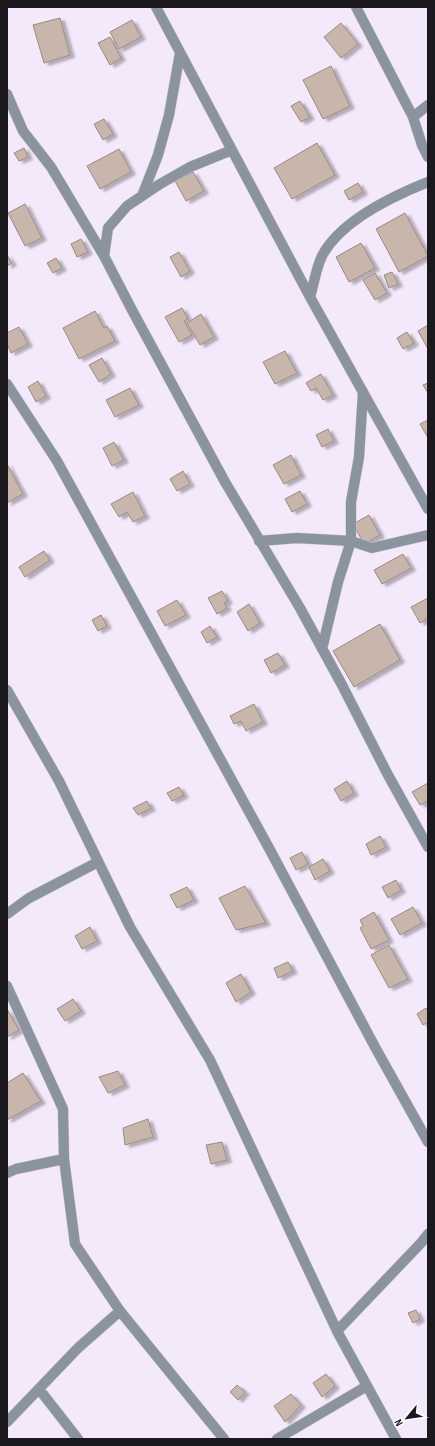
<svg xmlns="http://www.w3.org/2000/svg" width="435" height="1446" font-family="'Sofia Sans Condensed',sans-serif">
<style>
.building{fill:#c8b5ab;stroke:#9c8a81;filter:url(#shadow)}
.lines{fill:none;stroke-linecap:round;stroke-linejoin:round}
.street-casing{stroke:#ccc3d2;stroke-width:11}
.street{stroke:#8b939e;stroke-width:10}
</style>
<defs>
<filter id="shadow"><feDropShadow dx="4.5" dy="2.5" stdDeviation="1" flood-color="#0004"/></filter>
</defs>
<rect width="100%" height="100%" fill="#f3e9fa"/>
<!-- building -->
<path class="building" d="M60,18L70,55L44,63L33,25Z
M132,20L141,37L119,49L110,32Z
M341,23L358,44L341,58L324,37Z
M110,37L121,58L110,65L98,43Z
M331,66L350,106L323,119L303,80Z
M300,101L310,117L301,122L291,106Z
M104,119L113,134L103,140L94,124Z
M317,143L335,175L292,199L274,168Z
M24,148L28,157L19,161L14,153Z
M119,149L131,172L100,189L87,166Z
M193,172L204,191L186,201L175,181Z
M358,183L363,192L349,200L344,191Z
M25,204L42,238L25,246L8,213Z
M405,213L428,256L399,272L376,229Z
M81,239L88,252L77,257L71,244Z
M361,243L375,268L349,282L336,257Z
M179,252L190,271L181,277L170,257Z
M7,255L12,263L7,266Z
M56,258L62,268L53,273L47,263Z
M392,272L398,284L389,288L384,275Z
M375,273L387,293L375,300L363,280Z
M182,308L188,319L184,321L192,335L179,342L165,317Z
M95,311L104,328L107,326L115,341L79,359L63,328Z
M201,314L214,337L200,345L187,323Z
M428,325V349L418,331Z
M19,327L28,344L11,353L7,344V333Z
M407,332L414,343L403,349L397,338Z
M285,351L297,373L275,384L263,362Z
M102,358L111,374L99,382L89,365Z
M321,374L333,395L323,400L316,388L311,391L306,383Z
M38,381L46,396L36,402L28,387Z
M428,383V393L423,385Z
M130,388L139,405L115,417L106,400Z
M428,420V438L420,424Z
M328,429L334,441L322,447L316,435Z
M114,442L124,460L112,466L103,448Z
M291,455L301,475L284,484L273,465Z
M7,464L23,494L7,503Z
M183,471L190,484L177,491L170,479Z
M300,491L307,504L292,512L285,499Z
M133,492L145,516L133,522L127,512L119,517L111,504Z
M369,515L380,535L364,544L353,524Z
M44,551L50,560L25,577L19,567Z
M403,554L411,568L382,584L374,570Z
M222,591L228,601L224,603L227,608L217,614L208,598Z
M428,598V618L420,623L411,607Z
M177,600L186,615L165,626L157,611Z
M249,604L260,623L248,631L237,612Z
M101,615L107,626L98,631L92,620Z
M380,624L400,660L354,687L333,651Z
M210,626L217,637L207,643L201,632Z
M278,653L285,665L271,673L264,660Z
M254,704L263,722L246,731L241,721L234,724L230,716Z
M347,781L354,793L341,801L334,789Z
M428,783V801L420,805L412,792Z
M179,787L184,795L172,801L167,793Z
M147,801L151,808L138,815L133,808Z
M380,836L386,847L371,855L366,844Z
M302,852L308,864L296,870L290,858Z
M323,859L330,871L315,880L309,867Z
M396,880L401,890L388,898L382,887Z
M245,886L266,923L236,930L219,898Z
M187,887L194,900L177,908L170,895Z
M413,907L422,923L400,935L391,919Z
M374,912L389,940L371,949L360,928L363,926L360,920Z
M90,927L97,941L82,949L75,936Z
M389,945L408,979L389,988L371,955Z
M288,962L293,971L278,978L274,968Z
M241,974L251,992L236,1002L226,983Z
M73,999L81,1011L65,1021L57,1009Z
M426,1008L428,1011V1022L423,1025L417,1014Z
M7,1009L19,1030L7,1037Z
M118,1071L125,1085L108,1093L99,1077Z
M23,1073L41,1101L7,1120V1083Z
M148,1119L153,1137L125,1145L123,1128Z
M222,1142L227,1160L211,1164L206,1145Z
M416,1310L420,1319L413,1323L408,1313Z
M326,1374L335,1386L322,1397L313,1383Z
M237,1385L245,1392L238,1400L230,1392Z
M291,1394L301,1405L285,1422L274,1406Z"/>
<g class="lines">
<!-- street casing -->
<g class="street-casing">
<path id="street" d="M156,7L310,297L428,509
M356,7L413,117L422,145L428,157
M7,94L23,131L51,167L104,256L132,310L225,482L300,608L342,685L388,775L428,847
M413,117L428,105
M142,196L158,155L169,115L180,53
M104,256L108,228L127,206L160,184L190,167L232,150
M310,297C314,284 316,268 322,256C340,221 393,196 428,182
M7,384L57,461L270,850L375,1047L428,1142
M259,541L297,538L351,541L372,548L428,535
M322,649L338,582L351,541V502L359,457L363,392
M7,690L59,781L130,927L210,1060L337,1331L396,1439
M7,914L29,898L98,862
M7,986L63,1109L64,1159L75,1244L120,1311L224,1439
M7,1173L16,1169L64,1159
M337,1331L421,1243L428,1234
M39,1389L78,1439
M7,1422L78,1348L120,1311
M277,1439L367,1386"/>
</g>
<!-- street -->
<use href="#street" class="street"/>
</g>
<!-- border -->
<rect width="435" height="1446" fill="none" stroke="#1b181e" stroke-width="16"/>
<!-- north arrow -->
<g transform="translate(407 1418) rotate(241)" stroke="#ffffff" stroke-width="3" paint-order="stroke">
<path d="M0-3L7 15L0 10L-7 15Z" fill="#1b181e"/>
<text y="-6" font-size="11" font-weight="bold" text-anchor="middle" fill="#1b181e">N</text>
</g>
</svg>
